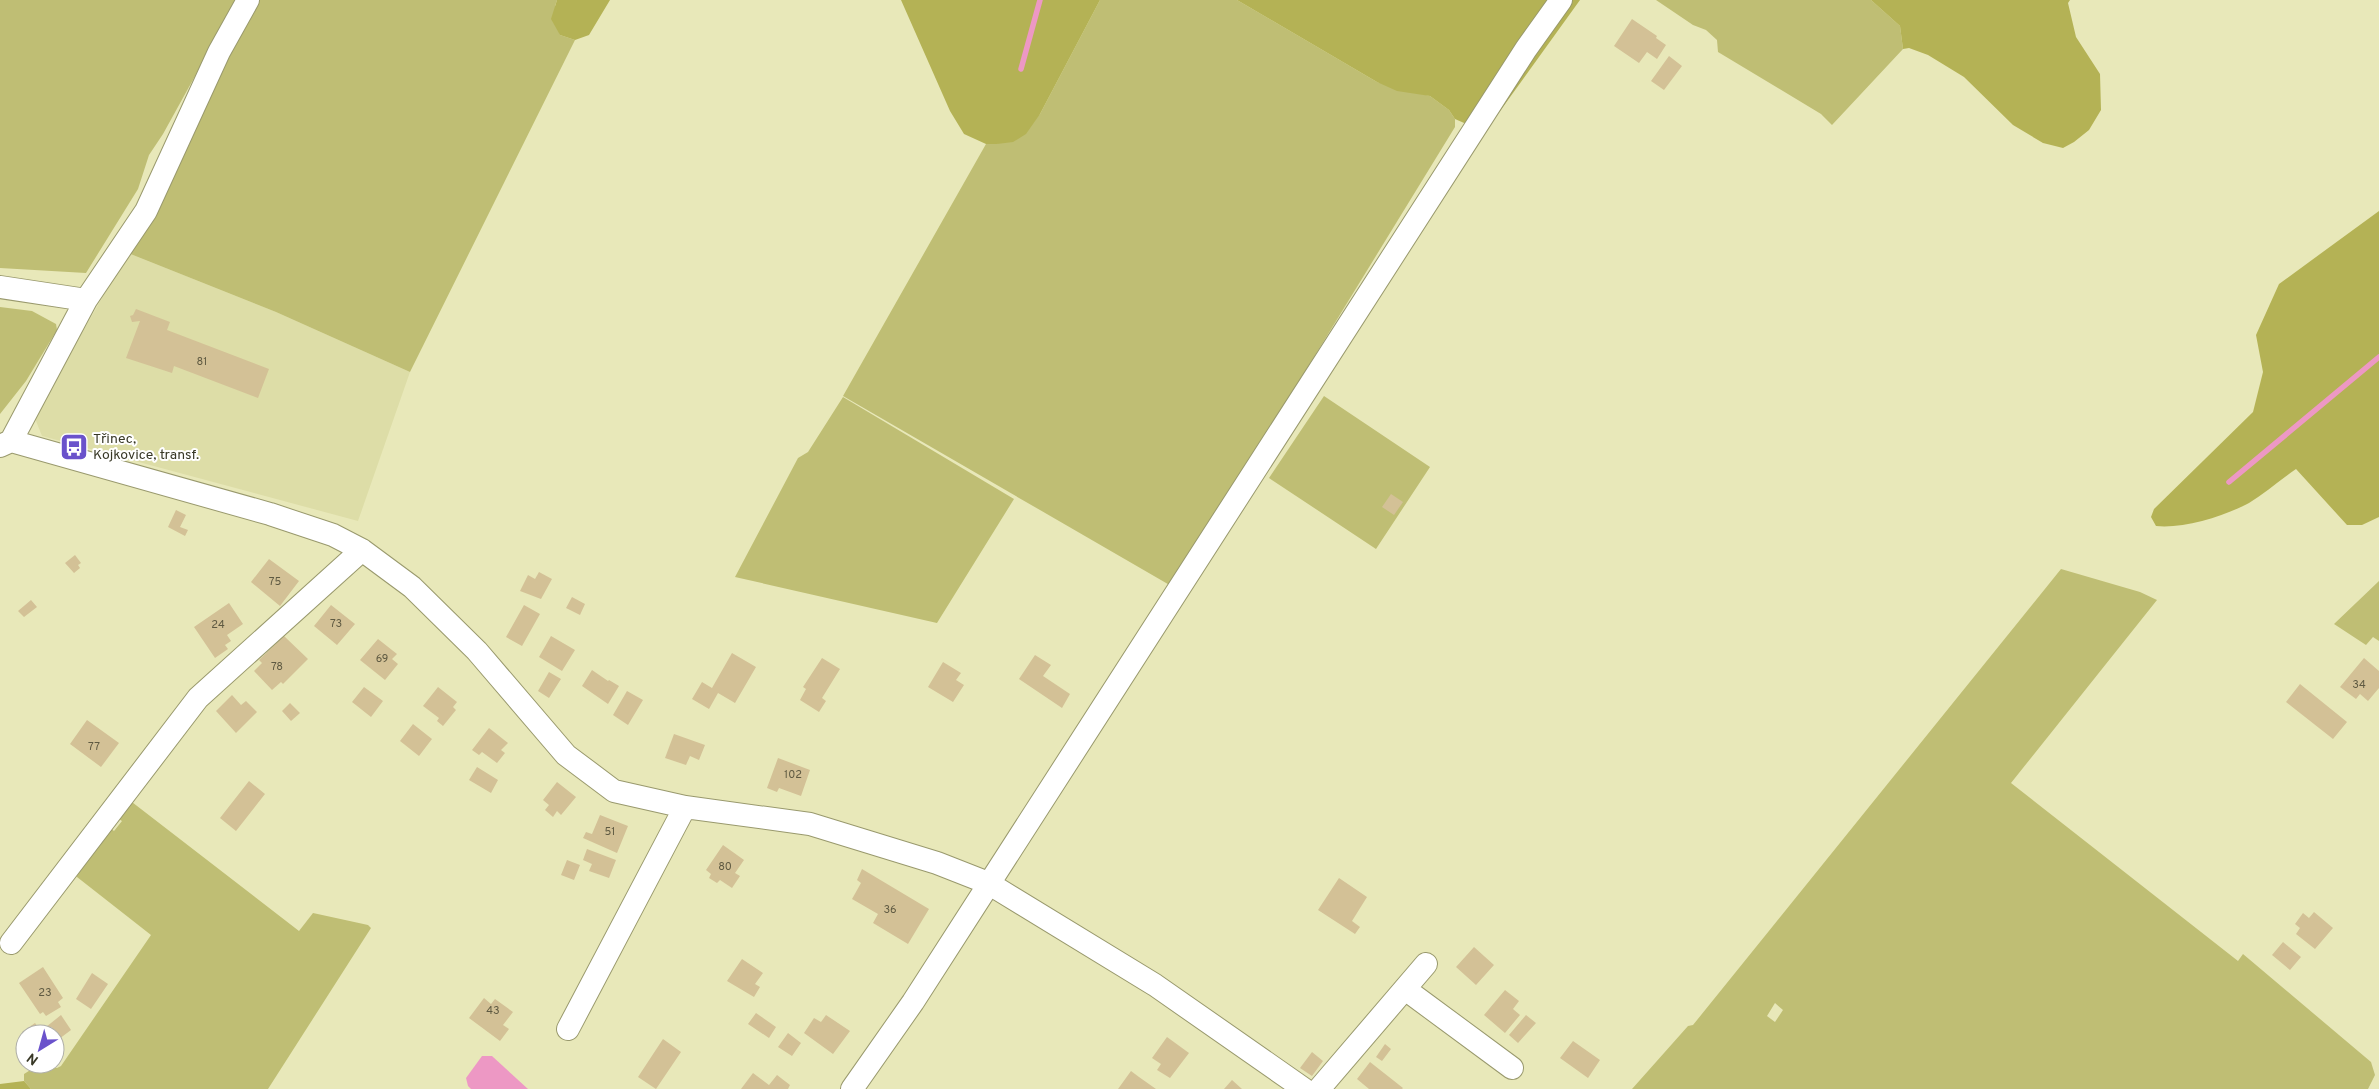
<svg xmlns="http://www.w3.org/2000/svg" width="2379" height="1089" font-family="Overpass,sans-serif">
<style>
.built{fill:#dddda7}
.green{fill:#bfbe74;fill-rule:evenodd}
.forest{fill:#b4b255}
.water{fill:#ed98c4}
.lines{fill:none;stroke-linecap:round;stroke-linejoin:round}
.stream{stroke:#ed98c4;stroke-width:5.5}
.building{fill:#d3c196}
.minor-casing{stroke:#99996d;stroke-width:24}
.minor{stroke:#fff;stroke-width:22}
.labels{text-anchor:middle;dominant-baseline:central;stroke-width:4;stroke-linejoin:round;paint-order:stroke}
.number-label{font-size:11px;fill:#5f5a42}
.poi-label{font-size:14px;fill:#383826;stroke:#fff;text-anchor:start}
</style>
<rect width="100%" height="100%" fill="#e8e8b9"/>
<!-- built -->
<path class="built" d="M128,253L276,312L410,372L358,521L42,436L34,416Z"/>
<!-- green -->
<path class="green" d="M0,0H237L163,134L149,155L138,189L86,273L0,268Z
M256,0H557L555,6L560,35L575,40L410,372L276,312L128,253Z
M1100,0H1237L1377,82L1430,96L1449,110L1455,119V127L1173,587L843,396L986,144H997L1040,114Z
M1656,0H1871L1900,26L1903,49L1832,125L1821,114L1718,52L1717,40L1706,30L1693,25Z
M0,307L32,311L56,324L57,330L26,381L0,414Z
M1324,396L1430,467L1376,549L1269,478Z
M843,397L1014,499L937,623L735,577L798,458L808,452Z
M2061,569L2140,592L2157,600L2011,783L2238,961L2243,954L2371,1062L2375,1075L2368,1089H1632L1688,1026L1693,1025ZM1775,1003L1783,1010L1775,1022L1767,1016Z
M2379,581V641L2373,637L2366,645L2334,624Z
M128,799L299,931L313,913L368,925L371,928L268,1089H31L24,1081V1074L40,1064L57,1068L61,1066L151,935L77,877L76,874L108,826L114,831L122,821L117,818Z"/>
<!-- forest -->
<path class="forest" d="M557,0H610L589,35L575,40L560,35L551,19Z
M901,0H1100L1040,114L1026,134L1013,142L997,144H986L964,134L950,111Z
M1237,0H1580L1500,111L1484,106L1471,126L1455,119L1449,110L1430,96L1397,91L1377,82Z
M1871,0H2070L2068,3L2076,37L2100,74L2101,110L2089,130L2074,142L2063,148L2043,143L2013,125L1964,77L1928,55L1909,48L1903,49L1900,26Z
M2379,211V517L2362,525H2347L2296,469C2280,480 2265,493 2249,503C2225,516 2183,529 2156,526L2151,517L2154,509L2253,412L2263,372L2256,335L2279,284Z
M24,1081L31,1089H0V1084Z"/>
<!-- water -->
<path class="water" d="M482,1056H492L528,1089H471L468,1086L466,1078Z"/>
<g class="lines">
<!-- stream -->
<path class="stream" d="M1021,69L1040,0
M2229,482L2379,357"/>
</g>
<!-- building -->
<path class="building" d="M1632,19L1657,36L1656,38L1666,45L1657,59L1647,52L1639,63L1614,46Z
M1669,56L1682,66L1664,90L1651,81Z
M136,309L170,322L167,330L269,369L258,398L174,366L172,373L126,358L140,321L132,322L130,316L133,315Z
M1391,494L1403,502L1394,515L1382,507Z
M176,510L186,515L180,527L188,530L185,536L168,527Z
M75,555L81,563L78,565L80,568L74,573L65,563Z
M269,559L299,581L280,606L251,582Z
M539,572L552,579L541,599L520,591L528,575L535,579Z
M572,597L585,604L580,615L566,608Z
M31,600L37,607L24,617L18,611Z
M229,603L243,624L227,635L231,641L225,645L228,649L215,658L194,627Z
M331,605L355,624L337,645L314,626Z
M524,605L540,614L522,646L506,637Z
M284,636L308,659L283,684L281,682L272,690L254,671L262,663L259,660Z
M551,636L575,650L562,671L539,657Z
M378,639L397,654L392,659L398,664L385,680L360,660Z
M732,653L756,667L735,703L718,693L709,709L692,699L702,682L712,688Z
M1035,655L1051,665L1043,676L1070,694L1062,708L1019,679Z
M822,658L840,669L822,698L826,701L819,712L800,700L806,689L803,687Z
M2364,658L2379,671V688L2368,701L2360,694L2356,699L2340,687Z
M943,662L961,673L956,680L964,685L953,702L928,687Z
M592,670L608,681L609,680L619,686L608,704L582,686Z
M549,672L561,679L549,698L538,691Z
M2300,684L2347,722L2333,739L2286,702Z
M364,687L383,701L371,717L352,702Z
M438,687L457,702L453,707L456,710L443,726L437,721L439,718L423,706Z
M627,691L643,700L628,725L613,715Z
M232,695L241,705L246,701L257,712L236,733L216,711Z
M290,703L300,713L291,721L282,711Z
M87,720L119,743L101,767L70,744Z
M413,724L432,739L419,756L400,741Z
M489,728L508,743L501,750L505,753L497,763L482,752L479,755L472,750Z
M674,734L705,745L699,760L690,756L686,765L665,758Z
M778,758L810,770L801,796L779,788L777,792L767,788Z
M477,767L498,780L491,793L469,780Z
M249,781L265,794L236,831L220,818Z
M557,782L576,797L561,815L557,811L553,817L545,810L549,805L543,800Z
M600,815L628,826L617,853L583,838L586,832L592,834Z
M723,845L744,860L735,873L740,876L732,888L720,880L717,883L709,878L711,874L706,870Z
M587,849L616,860L609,878L589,871L592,864L583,860Z
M567,860L580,865L574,880L561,875Z
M862,869L929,909L908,944L873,923L878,914L852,899L861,883L857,880Z
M1339,878L1367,897L1352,921L1360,927L1355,934L1318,910Z
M2314,912L2333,928L2315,949L2296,934L2300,928L2295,924L2303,913L2309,918Z
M2283,942L2301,957L2290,970L2272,955Z
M1474,947L1494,965L1476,985L1456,967Z
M742,959L763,973L755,984L760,987L754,997L727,981Z
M43,967L63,998L58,1002L61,1007L46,1016L43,1012L40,1014L19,983Z
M92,973L108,984L91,1009L76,999Z
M1505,990L1519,1001L1513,1009L1520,1015L1505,1033L1484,1015Z
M484,998L491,1004L495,999L513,1012L503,1025L509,1029L500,1041L469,1018Z
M756,1013L776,1027L769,1038L748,1024Z
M61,1015L71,1030L59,1039L55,1034H51L46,1027Z
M826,1015L850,1031L833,1054L804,1033L814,1018L821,1022Z
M1526,1015L1536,1023L1518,1043L1509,1035Z
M35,1023L43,1034H25V1037L22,1032Z
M788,1033L801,1043L792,1056L778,1047Z
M1167,1037L1189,1053L1170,1078L1157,1070L1161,1064L1152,1058Z
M663,1039L681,1052L656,1089L638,1077Z
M1573,1041L1600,1060L1588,1078L1560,1058Z
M1385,1044L1391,1049L1382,1061L1376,1057Z
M1312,1052L1323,1061L1312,1076L1300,1068Z
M1370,1062L1403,1088L1402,1089H1369L1357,1079Z
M1131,1071L1139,1077L1156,1089H1118Z
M753,1073L769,1085L777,1075L790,1085L788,1089H741Z
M1232,1080L1242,1089H1224Z"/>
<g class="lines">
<!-- minor casing -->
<g class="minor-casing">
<path id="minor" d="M0,287L86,300
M11,441L270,514L333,535L362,550L412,587L477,651L566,755L614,791L685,807L810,824L937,863L988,883L1155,985L1304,1089
M0,446L11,441L86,300L146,211L219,52L248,0
M11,943L198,698L362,550
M1405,989L1512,1068
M568,1029L685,807
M852,1089L913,1002L1526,49L1561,0
M1319,1089L1426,964"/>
</g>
<!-- minor -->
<use href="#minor" class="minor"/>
</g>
<!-- icons -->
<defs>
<g id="bus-square" transform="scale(1.4375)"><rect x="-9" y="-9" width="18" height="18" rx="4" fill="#6a52cb" stroke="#fff"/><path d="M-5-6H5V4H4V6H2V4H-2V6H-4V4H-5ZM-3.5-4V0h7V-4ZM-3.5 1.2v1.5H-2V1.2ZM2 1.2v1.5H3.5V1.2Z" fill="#fff"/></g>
</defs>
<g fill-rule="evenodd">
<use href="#bus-square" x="74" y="447"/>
</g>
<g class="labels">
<!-- number labels -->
<g class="number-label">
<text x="202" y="362">81</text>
<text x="275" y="582">75</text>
<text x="336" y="624">73</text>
<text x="218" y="625">24</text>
<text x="382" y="659">69</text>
<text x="277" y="667">78</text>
<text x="2359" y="685">34</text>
<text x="94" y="747">77</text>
<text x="793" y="775">102</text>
<text x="610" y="832">51</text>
<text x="725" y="867">80</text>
<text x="890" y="910">36</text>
<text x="45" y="993">23</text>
<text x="493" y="1011">43</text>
</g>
<!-- poi labels -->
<g class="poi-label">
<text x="93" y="439">Třinec,<tspan x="93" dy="16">Kojkovice, transf.</tspan></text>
</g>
</g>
<!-- north arrow -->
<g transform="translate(40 1049) rotate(217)"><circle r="24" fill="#ffffff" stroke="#afafa8"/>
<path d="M0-4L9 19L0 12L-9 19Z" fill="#6a52cb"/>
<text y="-8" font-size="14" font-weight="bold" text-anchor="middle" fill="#383826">N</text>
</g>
</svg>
